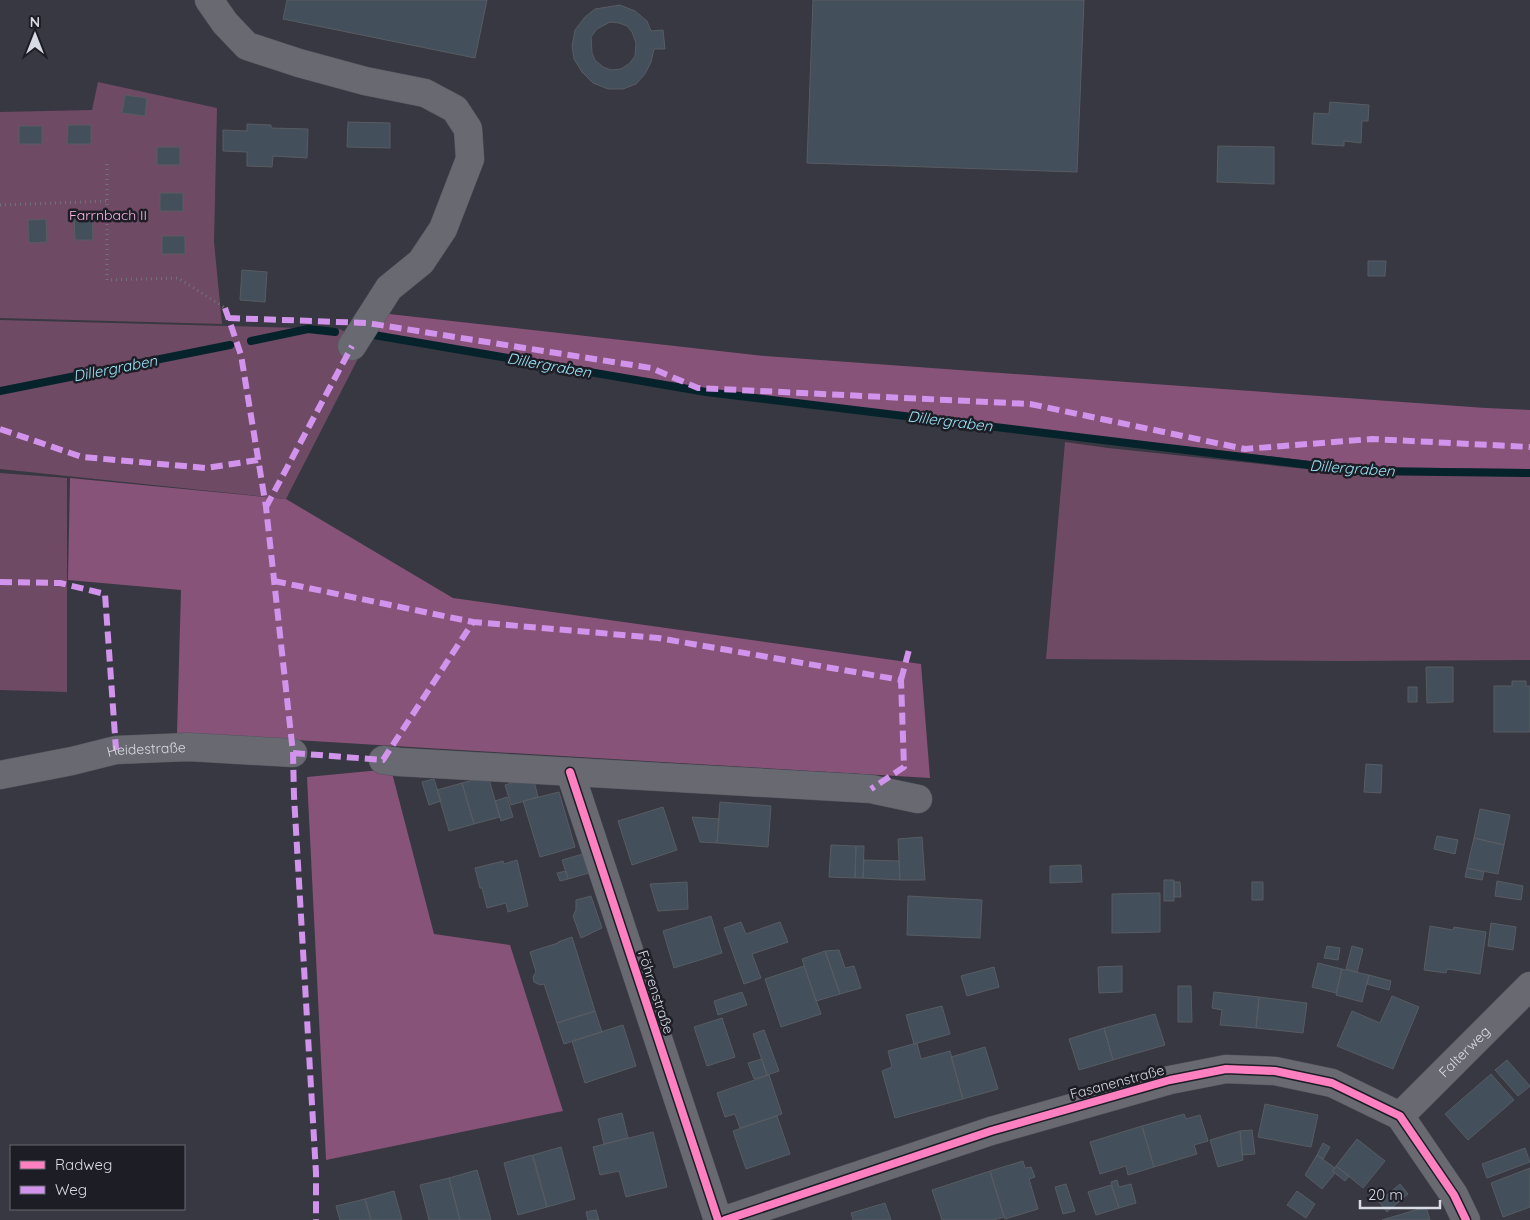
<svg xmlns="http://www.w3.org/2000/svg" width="1530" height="1220" font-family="Quicksand,sans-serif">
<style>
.green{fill:#6f4a65}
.forest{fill:#875379}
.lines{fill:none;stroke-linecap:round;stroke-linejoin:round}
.stream{stroke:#06232b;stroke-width:8}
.building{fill:#444f5c;stroke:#585c62;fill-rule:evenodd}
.minor-casing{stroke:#54555d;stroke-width:29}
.path{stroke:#717277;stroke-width:3;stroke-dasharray:1 4;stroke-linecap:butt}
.minor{stroke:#696a71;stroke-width:28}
.quiet{stroke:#d193ec;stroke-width:6;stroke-dasharray:12 6;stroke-linecap:butt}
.cycleway-casing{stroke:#1c1d25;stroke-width:11}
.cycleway{stroke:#ff80c0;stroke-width:8}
.labels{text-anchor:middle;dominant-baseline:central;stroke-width:5;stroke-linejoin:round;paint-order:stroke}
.park-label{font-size:14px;fill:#fdb6e7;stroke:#1c1d25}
.street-label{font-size:14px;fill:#d8dae4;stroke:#1c1d25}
.water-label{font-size:15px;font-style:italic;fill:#9be4f8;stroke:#1c1d25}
</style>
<rect width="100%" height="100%" fill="#373841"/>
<!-- green -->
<path class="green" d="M98,82L217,108L214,242L222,324L0,318V112L92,110Z
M0,320L339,329L367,341L286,499L0,469Z
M1065,442L1108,448L1363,475L1530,474V660L1342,661L1046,659Z
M0,473L67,478V692L0,690Z"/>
<!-- forest -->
<path class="forest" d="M380,313L765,356L1486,408L1530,410V469L1362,467L702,390L534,359L370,333Z
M70,478L286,499L453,598L921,664L930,778L177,733L181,590L68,580Z
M391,769L434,934L510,945L563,1111L326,1160L307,777Z"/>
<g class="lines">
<!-- stream -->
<path class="stream" d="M374,335L706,392L1359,471L1530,473
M251,341L308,329L335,332
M0,391L230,345"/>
</g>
<!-- building -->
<path class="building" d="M287,0H487L475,58L283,19Z
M813,0H1084L1077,172L807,163Z
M620,5L635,11L647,21L651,31L663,30L665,49H654L651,62L645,74L636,84L623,89H608L593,83L582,72L574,59L572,46L575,30L585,17L595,9ZM610,22L619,23L627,26L632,32L636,43L635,56L630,63L621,69L611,70L603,67L595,60L592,53L591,37L597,29Z
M125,95L147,98L145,116L122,113Z
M1330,102L1369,105L1368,121H1362L1361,143L1344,141V146L1312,144L1314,113L1329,114Z
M348,122L390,123V148L347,147Z
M247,124L271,125V128L308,129L307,158L273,156L272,167L247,166V152L223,151V130L247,131Z
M68,125H91V144H67Z
M19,126H42V144H19Z
M1218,146L1274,147V184L1217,182Z
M157,147H180V165H157Z
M160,193H183V211H160Z
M74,217H92L93,240H75Z
M46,219L47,242L29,243L28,220Z
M162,236H185V254H162Z
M1368,261H1386L1385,276H1368Z
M242,270L267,272L265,302L240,300Z
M1426,667H1453V702L1427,703Z
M1512,681H1526V686H1530V732H1494V686H1512Z
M1408,687H1417V702H1408Z
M1366,764L1382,765L1381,793L1364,792Z
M488,776L500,817L474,824L462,783Z
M533,777L538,797L511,805L505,785Z
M434,779L441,801L429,805L422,782Z
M462,783L474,824L449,831L437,790Z
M559,792L575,847L540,857L523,801Z
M507,797L513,817L501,821L495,801Z
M720,802L771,806L768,847L717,843Z
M663,807L677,850L632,865L618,821Z
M1480,809L1510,815L1504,845L1474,838Z
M692,817L719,819L717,843L700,842Z
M1437,836L1458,840L1455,854L1434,849Z
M922,837L925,880H900L898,839Z
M1474,838L1504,845L1498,874L1467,868Z
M831,845L856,846L855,878L829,877Z
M856,846H864L863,878H855Z
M583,854L589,873L568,879L562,860Z
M517,860L528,906L508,912L506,903L487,908L482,888H480L475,868L503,861L504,864Z
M864,860L899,861L900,880L863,878Z
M1081,865L1082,882L1050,883V866Z
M1467,868L1484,872L1482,880L1465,877Z
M566,871L568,879L560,881L557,873Z
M1164,880H1174V901H1164Z
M1497,881L1523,886L1521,900L1495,896Z
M687,882L688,909L658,911L650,884Z
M1174,882H1180L1181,897H1174Z
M1252,882H1263V900H1252Z
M1160,893V932L1112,933V894Z
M591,896L602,928L581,938L573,916L576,910V900Z
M908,896L982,900L980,938L907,935Z
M711,916L722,953L674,968L663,931Z
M741,922L746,934L780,922L788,942L752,954L761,978L744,984L724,928Z
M1491,923L1516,927L1513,950L1488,946Z
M1430,926L1453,930L1454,927L1486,932L1480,974L1447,969L1446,973L1424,970Z
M572,937L595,1011L557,1023L544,984L540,985L534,982L533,977L536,972L530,952L558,943V942Z
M1327,946L1340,948L1338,960L1324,958Z
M1352,946L1363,949L1357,972L1346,969Z
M839,950L845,968L854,966L861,988L840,994L825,951Z
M825,951L840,994L816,1001L802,959Z
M1318,963L1342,969L1336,993L1312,987Z
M804,966L821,1014L781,1027L765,979Z
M1122,966V992L1099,993L1098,967Z
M994,967L999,987L967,996L961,976Z
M1342,969L1369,975L1362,1002L1336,995Z
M1369,975L1391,981L1389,990L1367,984Z
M1178,986H1191L1192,1022H1178Z
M742,992L747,1005L718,1015L714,1001Z
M1214,992L1259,997L1256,1028L1220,1025L1222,1010L1212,1008Z
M1392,996L1419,1007L1393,1069L1337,1046L1352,1011L1380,1023Z
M1259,997L1307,1003L1303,1033L1256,1028Z
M942,1006L950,1034L914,1044L906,1015Z
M595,1011L602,1032L564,1044L557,1023Z
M1155,1014L1165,1045L1113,1060L1104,1028Z
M722,1018L735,1057L707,1066L694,1027Z
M623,1025L636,1066L585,1083L572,1041Z
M1104,1028L1113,1060L1079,1070L1069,1039Z
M764,1030L779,1071L767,1075L753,1034Z
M917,1043L921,1059L950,1051L963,1099L895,1118L882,1071L892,1067L888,1051Z
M985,1047L998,1089L963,1099L951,1057Z
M762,1059L767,1075L754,1079L748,1063Z
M1507,1060L1530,1086L1518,1096L1495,1070Z
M1491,1074L1514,1100L1468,1140L1445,1114Z
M769,1075L782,1114L740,1128L735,1114L725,1117L717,1093Z
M1265,1104L1318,1115L1311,1147L1258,1137Z
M622,1113L628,1138L604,1144L598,1119Z
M1184,1114L1186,1119L1200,1115L1208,1141L1194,1145L1197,1154L1154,1167L1142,1126Z
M777,1116L790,1154L746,1169L733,1131Z
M1142,1126L1154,1167L1128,1175L1126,1166L1100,1174L1090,1142Z
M1252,1130L1255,1154L1242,1155L1240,1131Z
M1240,1131L1243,1160L1218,1167L1210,1140Z
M653,1132L667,1187L626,1197L619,1171L600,1175L593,1147Z
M1357,1139L1385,1161L1363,1188L1336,1166Z
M1323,1143L1330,1147L1323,1159L1317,1155Z
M561,1147L575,1199L547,1207L533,1155Z
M1525,1148L1530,1162L1487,1178L1482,1164Z
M532,1155L547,1207L518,1215L504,1163Z
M1317,1155L1335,1168L1332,1171L1335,1173L1322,1189L1305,1175Z
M1023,1161L1025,1168L1031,1167L1035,1177L1029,1179L1038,1209L1005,1219L990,1171Z
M1336,1166L1349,1176L1345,1181L1332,1171Z
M1530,1168V1207L1503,1217L1491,1183Z
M477,1170L491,1220H460L449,1178Z
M990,1171L1004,1217L993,1220H942L932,1190Z
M449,1178L460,1220H429L420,1185Z
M1117,1180L1119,1187L1131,1184L1136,1203L1119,1208L1111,1182Z
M1066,1184L1075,1211L1063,1214L1055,1187Z
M1400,1184L1408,1194L1387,1212L1379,1202Z
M1111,1185L1119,1208L1096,1215L1088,1192Z
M394,1191L402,1220H371L365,1199Z
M1297,1191L1315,1204L1306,1218L1287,1205Z
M365,1199L371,1220H340L336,1206Z
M885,1203L891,1220H853L851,1213Z
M1426,1207L1430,1220H1382Z
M596,1210L599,1220H588L586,1212Z"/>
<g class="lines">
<!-- minor casing -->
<g class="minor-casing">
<g id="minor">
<path d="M209,0L225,23L247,46L299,63L365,81L425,93L455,109L468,129L470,159L443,229L421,262L389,288L352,346"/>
<path d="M383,760L399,762L871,789L918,799"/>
<path d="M570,772L718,1220"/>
<path id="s1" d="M0,775L72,761L116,750L188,747L293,753"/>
<path id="s2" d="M1400,1116L1530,986"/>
<path d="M725,1220L991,1131L1170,1080L1226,1069L1275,1071L1332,1083L1400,1116L1454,1195L1466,1220"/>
</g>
</g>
<!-- path -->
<path class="path" d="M107,164V280L178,278L225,308
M0,205L107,201"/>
<!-- minor -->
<use href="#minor" class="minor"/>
<!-- quiet -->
<path class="quiet" d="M225,308L241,355L266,507L293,753L294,796L316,1173V1220
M228,318L367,323L651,368L698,388L1030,404L1245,449L1372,439L1530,447
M0,429L82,457L206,468L258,460
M266,507L352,346
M274,581L473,622
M0,582L60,583L105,594L116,750
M901,680L910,646
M293,753L383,760L473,622L658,638L901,680L904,767L871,789"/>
<!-- cycleway casing -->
<g class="cycleway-casing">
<path id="cycleway" d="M570,772L718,1220
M725,1220L991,1131L1170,1080L1226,1069L1275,1071L1332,1083L1400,1116L1454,1195L1466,1220"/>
</g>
<!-- cycleway -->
<use href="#cycleway" class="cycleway"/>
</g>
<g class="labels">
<!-- park labels -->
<g class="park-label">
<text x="108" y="215">Farrnbach II</text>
</g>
<!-- street labels -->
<g class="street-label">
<text stroke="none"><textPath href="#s1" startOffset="149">Heidestraße</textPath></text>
<text transform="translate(656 992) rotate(72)">Föhrenstraße</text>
<text stroke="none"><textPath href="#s2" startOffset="91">Falterweg</textPath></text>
<text transform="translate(1117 1082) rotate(-15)">Fasanenstraße</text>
</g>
<!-- water labels -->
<g class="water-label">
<text transform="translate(549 365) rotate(10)">Dillergraben</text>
<text transform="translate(115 368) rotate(-11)">Dillergraben</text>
<text transform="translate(950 421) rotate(7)">Dillergraben</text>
<text transform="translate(1352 468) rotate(4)">Dillergraben</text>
</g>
</g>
<!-- legend -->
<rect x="10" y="1145" width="175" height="65" fill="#1c1d25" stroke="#676971"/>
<rect x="20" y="1161" width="25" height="8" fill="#ff80c0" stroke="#676971"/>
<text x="55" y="1170" font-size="15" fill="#d8dae4">Radweg</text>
<rect x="20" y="1186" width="25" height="8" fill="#d193ec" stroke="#676971"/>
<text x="55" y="1195" font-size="15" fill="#d8dae4">Weg</text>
<!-- north arrow -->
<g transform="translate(35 35)" stroke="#1c1d25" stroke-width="4" paint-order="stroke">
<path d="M0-4L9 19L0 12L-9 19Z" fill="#d8dae4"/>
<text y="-8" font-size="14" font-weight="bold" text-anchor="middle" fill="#d8dae4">N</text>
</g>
<!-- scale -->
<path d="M1360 1200v8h80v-8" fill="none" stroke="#d8dae4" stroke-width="2.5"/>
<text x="1368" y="1200" font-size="15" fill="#d8dae4" stroke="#1c1d25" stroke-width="4" paint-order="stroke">20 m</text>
</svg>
